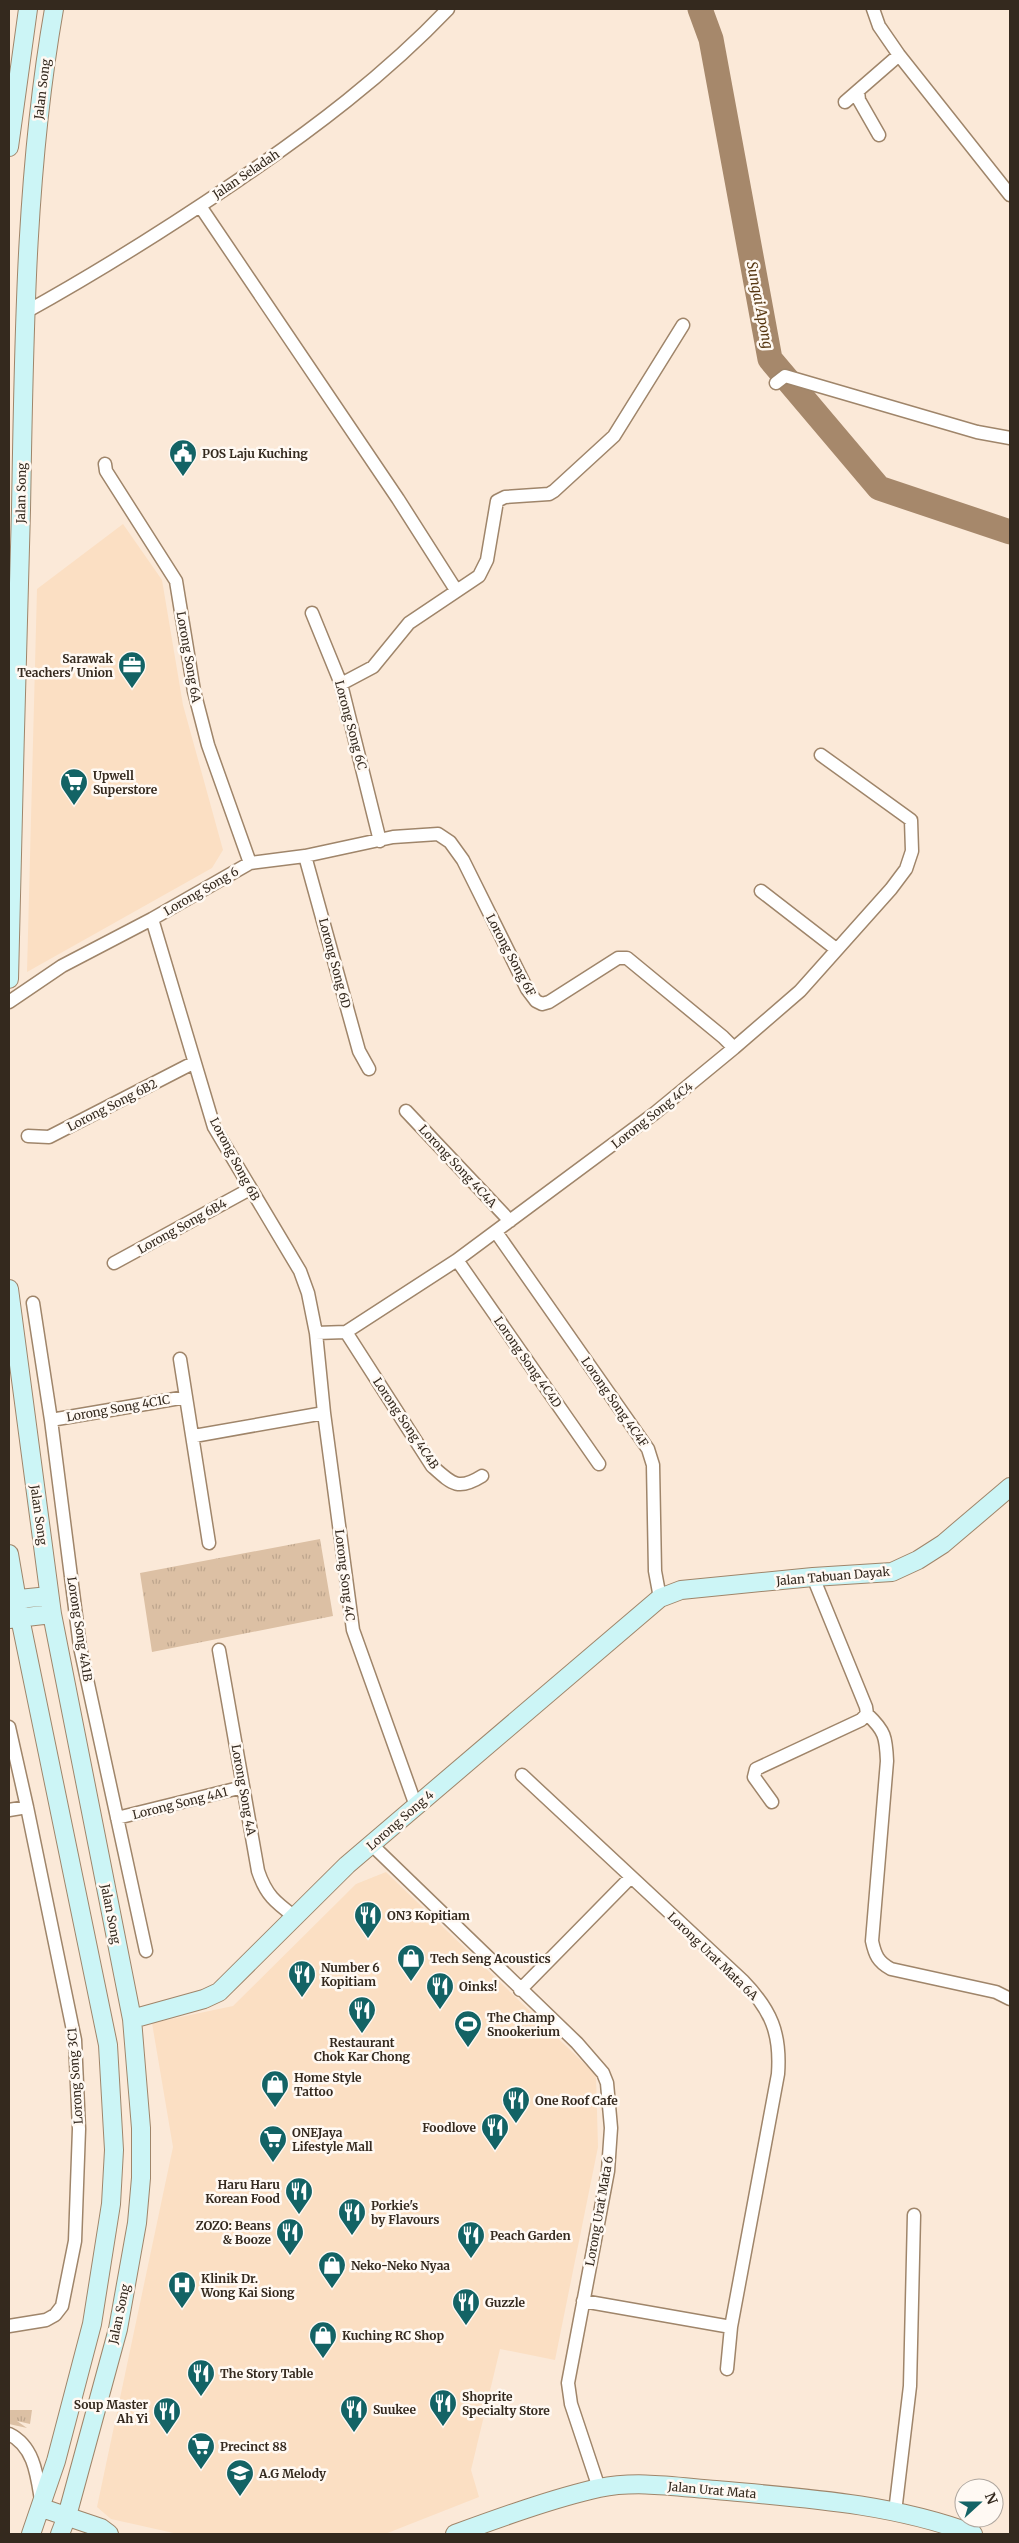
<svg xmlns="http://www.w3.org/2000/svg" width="1019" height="2543" font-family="Merriweather,serif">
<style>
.built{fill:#fbdfc3}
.grass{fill:url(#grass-tufts)}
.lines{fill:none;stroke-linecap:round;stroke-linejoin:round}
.river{stroke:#a6886b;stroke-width:25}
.street-casing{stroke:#9f856a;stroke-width:15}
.secondary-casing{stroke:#9f856a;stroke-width:20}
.street{stroke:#fff;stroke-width:12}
.secondary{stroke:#ccf5f6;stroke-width:18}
.labels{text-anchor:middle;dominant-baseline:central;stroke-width:5;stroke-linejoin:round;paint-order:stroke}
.street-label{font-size:12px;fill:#34291e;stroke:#fff9f3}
.poi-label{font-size:12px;font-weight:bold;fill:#34291e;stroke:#fff9f3;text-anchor:start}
.water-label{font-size:14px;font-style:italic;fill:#573712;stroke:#fff9f3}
</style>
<defs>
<pattern id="grass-tufts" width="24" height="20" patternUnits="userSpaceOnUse" patternTransform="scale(1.25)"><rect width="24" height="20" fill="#dcc0a4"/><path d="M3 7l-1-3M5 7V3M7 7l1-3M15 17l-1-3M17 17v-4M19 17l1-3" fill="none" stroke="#bda58d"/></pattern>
</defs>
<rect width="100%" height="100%" fill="#fbe9d8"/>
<!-- built -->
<path class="built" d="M123,524L162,580L183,705L223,850L212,868L27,972L37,589Z
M386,1872L596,2075L598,2147L555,2360L500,2349L471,2470L479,2497L385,2534H178L111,2519L97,2507L173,2147L152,2023L233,2006L356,1884Z"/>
<!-- grass -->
<path class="grass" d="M320,1539L333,1616L152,1652L140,1573Z
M9,2410H32L30,2424L17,2421L27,2428L9,2424Z"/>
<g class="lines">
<!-- river -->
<path class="river" d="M700,9L711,39L770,359L879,488L1010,532"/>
<!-- street casing -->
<g class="street-casing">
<path id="street" d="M873,9L879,26L899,55L1010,195
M858,91L859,100L879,135
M845,102L899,55
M200,206L398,499L456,590
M24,313C98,272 168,228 237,181C312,130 385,75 448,9
M776,383L785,376L977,432L1010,438
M105,464L106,471L176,581L194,691L208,745L250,863
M312,613L341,684L380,841
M341,684L373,667L409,623L479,576L487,560L497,501L505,497L549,494L554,491L614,436L683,325
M305,856L359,1051L369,1069
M761,891L836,949
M152,919L214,1127L300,1271L308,1293L316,1333L324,1413L353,1630L416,1806
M9,1002L62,966L152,919L250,863L305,856L393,837L438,834L450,842L463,860L527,989L536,1001L542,1004L549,1002L618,958H627L723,1037L734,1048
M406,1111L510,1221
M28,1136L49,1137L193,1063
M496,1232L648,1449L653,1465L655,1571L660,1598
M457,1260L599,1464
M114,1263L250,1189
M33,1303L51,1420L80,1647L146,1951
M346,1332L432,1466C452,1484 458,1491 482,1476
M316,1333L346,1332L457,1260L655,1113L734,1048L800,991L891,889L906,869L912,851L911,820L821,755
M180,1359L209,1543
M51,1420L186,1397
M194,1436L324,1413
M219,1650L258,1871C266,1895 275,1902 295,1917
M867,1714C885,1731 886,1737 887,1761L872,1941C875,1955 878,1962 891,1969L996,1992L1010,1999
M9,1727L27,1807
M522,1775L743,1981C771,2010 781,2033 778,2074L731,2327L727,2369
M772,1802L754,1777L756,1769L861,1720L867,1714L866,1707L813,1577
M9,1810L27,1807L75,2040L79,2129L75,2241L62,2306L55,2315L46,2320L9,2326
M117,1818L243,1787
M372,1845L577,2043L603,2073L607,2083L611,2128L608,2171L568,2383L571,2404L599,2488
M520,1990L630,1878
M583,2301L731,2327
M9,2434C34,2446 37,2475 41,2500
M895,2512L910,2386L914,2215"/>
</g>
<!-- secondary casing -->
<g class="secondary-casing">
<path id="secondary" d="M9,147L28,9
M9,979C12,823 17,666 21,510C24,342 25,174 54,9
M9,1289L52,1614L132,2019L141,2128V2178L137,2223L118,2329L67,2516L60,2534
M9,1554L20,1618L108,2045L114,2150L111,2204L92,2324L56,2461L31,2534
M9,1600L49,1596
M9,1619L52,1614
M132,2019L204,1999L219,1992L347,1865L660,1598L681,1590L813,1577L892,1572L918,1560L943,1544L1010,1487
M42,2508L101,2528L109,2534
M455,2534C499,2518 554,2498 599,2488C637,2480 678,2487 716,2490C802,2498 891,2503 973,2534"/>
</g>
<!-- street -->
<use href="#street" class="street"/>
<!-- secondary -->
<use href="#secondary" class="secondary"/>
</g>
<!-- icons -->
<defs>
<g id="civic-pin" transform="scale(1.4375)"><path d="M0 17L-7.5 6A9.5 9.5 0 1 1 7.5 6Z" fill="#136365" stroke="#fff9f3"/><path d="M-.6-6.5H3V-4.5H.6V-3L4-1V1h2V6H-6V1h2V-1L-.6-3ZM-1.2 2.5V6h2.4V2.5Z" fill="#fff"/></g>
<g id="office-pin" transform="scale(1.4375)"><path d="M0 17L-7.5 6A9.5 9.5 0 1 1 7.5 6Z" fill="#136365" stroke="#fff9f3"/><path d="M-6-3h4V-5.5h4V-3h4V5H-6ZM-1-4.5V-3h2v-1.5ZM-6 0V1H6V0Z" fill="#fff"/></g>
<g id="supermarket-pin" transform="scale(1.4375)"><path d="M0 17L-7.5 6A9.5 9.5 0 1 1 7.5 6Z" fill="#136365" stroke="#fff9f3"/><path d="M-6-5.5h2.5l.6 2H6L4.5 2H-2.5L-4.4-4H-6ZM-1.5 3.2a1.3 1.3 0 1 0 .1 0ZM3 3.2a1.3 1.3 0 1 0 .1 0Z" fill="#fff"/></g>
<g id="restaurant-pin" transform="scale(1.4375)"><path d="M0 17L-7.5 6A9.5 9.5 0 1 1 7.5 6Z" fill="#136365" stroke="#fff9f3"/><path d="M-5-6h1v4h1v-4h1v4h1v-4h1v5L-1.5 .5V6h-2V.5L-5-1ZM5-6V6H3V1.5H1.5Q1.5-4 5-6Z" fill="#fff"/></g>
<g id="shop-pin" transform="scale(1.4375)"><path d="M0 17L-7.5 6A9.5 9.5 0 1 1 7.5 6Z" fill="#136365" stroke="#fff9f3"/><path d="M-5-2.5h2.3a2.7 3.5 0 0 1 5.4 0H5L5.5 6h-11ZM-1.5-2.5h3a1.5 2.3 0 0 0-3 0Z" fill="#fff"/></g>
<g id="stadium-pin" transform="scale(1.4375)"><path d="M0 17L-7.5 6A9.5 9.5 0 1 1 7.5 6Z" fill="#136365" stroke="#fff9f3"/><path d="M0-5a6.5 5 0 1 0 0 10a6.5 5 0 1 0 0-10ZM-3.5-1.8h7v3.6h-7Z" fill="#fff"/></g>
<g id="hospital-pin" transform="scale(1.4375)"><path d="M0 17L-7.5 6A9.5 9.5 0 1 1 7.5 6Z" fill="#136365" stroke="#fff9f3"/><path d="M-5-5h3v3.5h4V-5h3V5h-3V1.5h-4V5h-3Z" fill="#fff"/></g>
<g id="school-pin" transform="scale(1.4375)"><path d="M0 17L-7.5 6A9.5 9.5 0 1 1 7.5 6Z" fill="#136365" stroke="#fff9f3"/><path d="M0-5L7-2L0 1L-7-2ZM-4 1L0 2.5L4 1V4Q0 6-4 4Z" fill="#fff"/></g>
</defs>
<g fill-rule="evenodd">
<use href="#civic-pin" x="183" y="453"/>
<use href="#office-pin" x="132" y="665"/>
<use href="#supermarket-pin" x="74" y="782"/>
<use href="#restaurant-pin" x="368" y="1915"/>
<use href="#shop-pin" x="411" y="1958"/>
<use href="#restaurant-pin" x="302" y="1974"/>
<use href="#restaurant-pin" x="440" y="1986"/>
<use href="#restaurant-pin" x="362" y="2010"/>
<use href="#stadium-pin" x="468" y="2024"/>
<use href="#shop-pin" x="275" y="2084"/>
<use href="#restaurant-pin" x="516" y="2100"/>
<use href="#restaurant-pin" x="495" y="2127"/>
<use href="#supermarket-pin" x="273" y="2139"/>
<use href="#restaurant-pin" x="299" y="2191"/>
<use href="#restaurant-pin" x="352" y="2212"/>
<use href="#restaurant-pin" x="290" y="2232"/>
<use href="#restaurant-pin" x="471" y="2235"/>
<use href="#shop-pin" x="332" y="2265"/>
<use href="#hospital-pin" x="182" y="2285"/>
<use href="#restaurant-pin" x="466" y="2302"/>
<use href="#shop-pin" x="323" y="2335"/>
<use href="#restaurant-pin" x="201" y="2373"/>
<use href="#restaurant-pin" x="443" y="2403"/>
<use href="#restaurant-pin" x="354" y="2409"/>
<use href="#restaurant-pin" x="167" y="2411"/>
<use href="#supermarket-pin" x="201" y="2446"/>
<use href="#school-pin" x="240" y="2473"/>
</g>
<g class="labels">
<!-- street labels -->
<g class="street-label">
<text transform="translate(42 89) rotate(-83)">Jalan Song</text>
<text transform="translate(246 174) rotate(-34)">Jalan Seladah</text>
<text transform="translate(21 493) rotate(-89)">Jalan Song</text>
<text transform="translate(189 657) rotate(80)">Lorong Song 6A</text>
<text transform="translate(351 725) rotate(75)">Lorong Song 6C</text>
<text transform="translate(201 891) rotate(-30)">Lorong Song 6</text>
<text transform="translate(511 955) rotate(62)">Lorong Song 6F</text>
<text transform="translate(335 963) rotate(75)">Lorong Song 6D</text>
<text transform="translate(112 1105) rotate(-27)">Lorong Song 6B2</text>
<text transform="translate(652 1115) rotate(-38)">Lorong Song 4C4</text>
<text transform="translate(235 1159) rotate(62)">Lorong Song 6B</text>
<text transform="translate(458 1166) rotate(47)">Lorong Song 4C4A</text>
<text transform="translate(182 1226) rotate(-29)">Lorong Song 6B4</text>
<text transform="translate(528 1362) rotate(55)">Lorong Song 4C4D</text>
<text transform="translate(615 1402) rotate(55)">Lorong Song 4C4F</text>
<text transform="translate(118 1408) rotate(-10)">Lorong Song 4C1C</text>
<text transform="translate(406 1423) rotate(56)">Lorong Song 4C4B</text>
<text transform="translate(39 1515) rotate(82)">Jalan Song</text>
<text transform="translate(345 1575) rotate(83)">Lorong Song 4C</text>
<text transform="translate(833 1576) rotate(-5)">Jalan Tabuan Dayak</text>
<text transform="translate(80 1629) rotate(81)">Lorong Song 4A1B</text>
<text transform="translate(244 1790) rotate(80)">Lorong Song 4A</text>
<text transform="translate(180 1803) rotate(-14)">Lorong Song 4A1</text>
<text transform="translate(400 1820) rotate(-41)">Lorong Song 4</text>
<text transform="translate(111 1914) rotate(79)">Jalan Song</text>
<text transform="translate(713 1956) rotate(44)">Lorong Urat Mata 6A</text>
<text transform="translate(75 2076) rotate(-94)">Lorong Song 3C1</text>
<text transform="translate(599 2211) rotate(-80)">Lorong Urat Mata 6</text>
<text transform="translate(119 2314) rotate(-78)">Jalan Song</text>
<text transform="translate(712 2490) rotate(5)">Jalan Urat Mata</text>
</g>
<!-- poi labels -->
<g class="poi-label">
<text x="202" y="453">POS Laju Kuching</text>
<text x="113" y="658" text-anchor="end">Sarawak<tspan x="113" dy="14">Teachers' Union</tspan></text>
<text x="93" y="775">Upwell<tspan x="93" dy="14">Superstore</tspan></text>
<text x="387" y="1915">ON3 Kopitiam</text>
<text x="430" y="1958">Tech Seng Acoustics</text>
<text x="321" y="1967">Number 6<tspan x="321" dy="14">Kopitiam</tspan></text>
<text x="459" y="1986">Oinks!</text>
<text x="487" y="2017">The Champ<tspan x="487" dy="14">Snookerium</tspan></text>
<text x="362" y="2042" text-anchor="middle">Restaurant<tspan x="362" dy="14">Chok Kar Chong</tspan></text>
<text x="294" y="2077">Home Style<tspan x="294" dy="14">Tattoo</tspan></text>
<text x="535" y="2100">One Roof Cafe</text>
<text x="476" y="2127" text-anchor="end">Foodlove</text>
<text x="292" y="2132">ONEJaya<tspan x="292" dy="14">Lifestyle Mall</tspan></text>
<text x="280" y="2184" text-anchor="end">Haru Haru<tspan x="280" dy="14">Korean Food</tspan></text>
<text x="371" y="2205">Porkie's<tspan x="371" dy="14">by Flavours</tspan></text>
<text x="271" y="2225" text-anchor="end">ZOZO: Beans<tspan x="271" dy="14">&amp; Booze</tspan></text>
<text x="490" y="2235">Peach Garden</text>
<text x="351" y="2265">Neko-Neko Nyaa</text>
<text x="201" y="2278">Klinik Dr.<tspan x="201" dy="14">Wong Kai Siong</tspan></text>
<text x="485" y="2302">Guzzle</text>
<text x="342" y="2335">Kuching RC Shop</text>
<text x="220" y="2373">The Story Table</text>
<text x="462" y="2396">Shoprite<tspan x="462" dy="14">Specialty Store</tspan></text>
<text x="148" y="2404" text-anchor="end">Soup Master<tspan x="148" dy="14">Ah Yi</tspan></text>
<text x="373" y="2409">Suukee</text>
<text x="220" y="2446">Precinct 88</text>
<text x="259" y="2473">A.G Melody</text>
</g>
<!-- water labels -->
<g class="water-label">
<text transform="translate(760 305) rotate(79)">Sungai Apong</text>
</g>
</g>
<!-- border -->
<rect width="1019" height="2543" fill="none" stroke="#34291e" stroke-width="20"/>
<!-- north arrow -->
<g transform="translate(979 2503) rotate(69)"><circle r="24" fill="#fff9f3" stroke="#aea69e"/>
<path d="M0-4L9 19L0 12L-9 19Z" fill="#136365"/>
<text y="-8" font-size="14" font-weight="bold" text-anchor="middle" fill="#34291e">N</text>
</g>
</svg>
